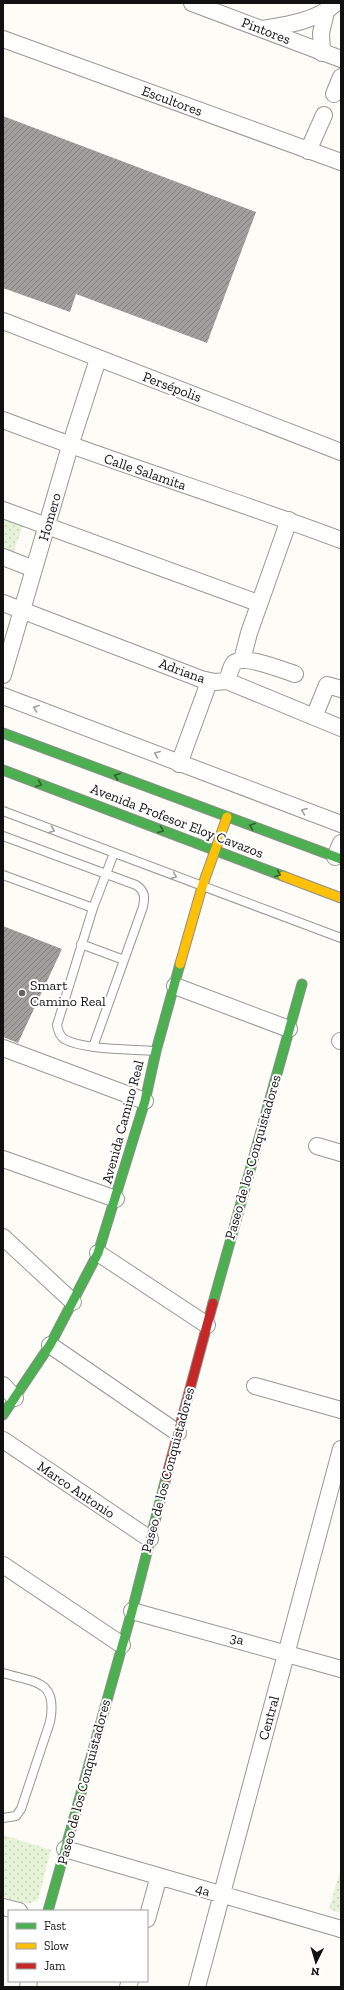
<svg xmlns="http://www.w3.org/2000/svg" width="344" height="1990" font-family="'Zilla Slab',serif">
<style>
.green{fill:url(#green-dots)}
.building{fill:url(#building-hatch)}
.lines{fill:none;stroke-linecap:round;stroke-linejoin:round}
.lane-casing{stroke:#979795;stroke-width:10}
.street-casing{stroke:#979795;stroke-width:18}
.fast-casing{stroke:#8e8d8b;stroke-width:11}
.slow-casing{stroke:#8e8d8b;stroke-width:11}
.jam-casing{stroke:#8e8d8b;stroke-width:11}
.lane{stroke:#fffffe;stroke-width:8}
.street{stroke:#fffffe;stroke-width:16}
.fast{stroke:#4caf50;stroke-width:9}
.slow{stroke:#ffc107;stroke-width:9}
.jam{stroke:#c62828;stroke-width:9}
.oneway{stroke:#a0a09f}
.oneway2{stroke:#2e6030}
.poi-dot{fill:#646362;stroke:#fff;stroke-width:1.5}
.labels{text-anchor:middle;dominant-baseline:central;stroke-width:4;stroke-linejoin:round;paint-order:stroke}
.street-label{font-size:14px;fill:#111;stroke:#fff}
.poi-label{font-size:14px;fill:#111;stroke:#fff;text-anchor:start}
</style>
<defs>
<pattern id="green-dots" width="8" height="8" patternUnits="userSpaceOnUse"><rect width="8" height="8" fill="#e7f3d7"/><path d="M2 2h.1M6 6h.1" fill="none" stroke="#c5cfb8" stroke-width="1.8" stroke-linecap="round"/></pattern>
<pattern id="building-hatch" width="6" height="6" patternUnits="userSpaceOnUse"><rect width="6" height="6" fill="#a19f9c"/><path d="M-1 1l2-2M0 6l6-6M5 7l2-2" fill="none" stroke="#82807e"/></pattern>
</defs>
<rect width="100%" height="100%" fill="#fdfcf7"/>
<!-- green -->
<path class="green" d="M3,513L25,520L12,556L3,553Z
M3,1835L51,1850L38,1900L28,1904L3,1897Z
M341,1868V1913L329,1909Z"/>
<!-- building -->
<path class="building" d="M3,116L256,212L207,343L76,294L70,312L3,288Z
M3,926L62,949L18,1043L3,1037Z"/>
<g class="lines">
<!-- lane casing -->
<g class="lane-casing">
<path id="lane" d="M3,811L341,938
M3,836L136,885C145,891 145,897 143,907L93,1047
M114,853L93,908L57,1025C58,1031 60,1036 64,1039C83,1050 132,1049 155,1051
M3,875L93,908
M81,944L124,960
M3,1673C36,1683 58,1680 50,1722L21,1809L16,1816L3,1818"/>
</g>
<!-- street casing -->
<g class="street-casing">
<path id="street" d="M192,3L341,59
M262,29C287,25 317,21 336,3
M3,39L341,162
M322,53L321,33L326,12
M334,94L341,77
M308,151L324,115
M3,321L341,452
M3,420C115,463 229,498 341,540
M3,510L258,603
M3,557L34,569
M3,603L201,679L215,682L227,681L341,728
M242,660L249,633L289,520
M3,675L70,446L98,359
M227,681C229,676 230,668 234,663C244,654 282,670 295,674
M3,696L341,824
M314,717L327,685L341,689
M179,764L209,682
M335,857L341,843
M175,986L289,1029
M340,1041H341
M3,1048L145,1101
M317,1146L341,1153
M3,1159L116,1199
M3,1237L73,1302
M98,1253L207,1325
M50,1345L178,1433
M3,1385L15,1398
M255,1386L341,1410
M3,1440L150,1539
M3,1565L122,1645
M132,1611L341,1669
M65,1849L341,1929
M3,1907L19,1911
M147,1919L159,1876
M28,1987L29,1981
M128,1987L130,1981
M197,1987L341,1449"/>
</g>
<!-- fast casing -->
<g class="fast-casing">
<path id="fast" d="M3,733L341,859
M3,770L283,876
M213,1303L302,984
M3,1415L50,1345L98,1253L145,1101L156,1051L180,964
M48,1911L132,1611L166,1478"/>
</g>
<!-- slow casing -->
<g class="slow-casing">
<path id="slow" d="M283,876L341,898
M180,964L202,887L227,817"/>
</g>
<!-- jam casing -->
<g class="jam-casing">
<path id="jam" d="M166,1478L213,1303"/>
</g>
<!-- lane -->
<use href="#lane" class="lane"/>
<!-- street -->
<use href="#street" class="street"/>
<!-- fast -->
<use href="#fast" class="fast"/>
<!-- slow -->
<use href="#slow" class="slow"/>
<!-- jam -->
<use href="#jam" class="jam"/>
</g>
<!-- one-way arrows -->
<defs><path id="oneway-chevron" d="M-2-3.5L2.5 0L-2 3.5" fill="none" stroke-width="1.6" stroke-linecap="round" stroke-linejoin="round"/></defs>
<g class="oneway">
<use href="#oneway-chevron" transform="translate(36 708) rotate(-160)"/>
<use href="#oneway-chevron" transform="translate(157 754) rotate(-158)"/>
<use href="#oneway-chevron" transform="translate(304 811) rotate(-159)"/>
<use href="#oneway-chevron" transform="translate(52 830) rotate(21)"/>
<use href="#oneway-chevron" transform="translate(174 876) rotate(21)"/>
</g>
<g class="oneway2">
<use href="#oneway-chevron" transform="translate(117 776) rotate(-160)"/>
<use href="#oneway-chevron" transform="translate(39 784) rotate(21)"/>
<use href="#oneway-chevron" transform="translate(252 826) rotate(-160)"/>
<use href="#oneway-chevron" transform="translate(161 830) rotate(21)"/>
<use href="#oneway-chevron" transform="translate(278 874) rotate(21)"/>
</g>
<!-- markers -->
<circle class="poi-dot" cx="22" cy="993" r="4"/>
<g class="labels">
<!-- street labels -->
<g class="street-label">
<text transform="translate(266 31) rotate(21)">Pintores</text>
<text transform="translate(172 101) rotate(20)">Escultores</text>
<text transform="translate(172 387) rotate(21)">Persépolis</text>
<text transform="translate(145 472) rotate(19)">Calle Salamita</text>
<text transform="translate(50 517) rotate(-74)">Homero</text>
<text transform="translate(182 671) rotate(20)">Adriana</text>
<text transform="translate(177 821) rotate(21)">Avenida Profesor Eloy Cavazos</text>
<text transform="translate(123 1122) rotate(-75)">Avenida Camino Real</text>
<text transform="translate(253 1157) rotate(-74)">Paseo de los Conquistadores</text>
<text transform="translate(168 1470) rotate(-75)">Paseo de los Conquistadores</text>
<text transform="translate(76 1490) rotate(34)">Marco Antonio</text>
<text transform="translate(237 1639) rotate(15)">3a</text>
<text transform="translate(269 1718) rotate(-75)">Central</text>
<text transform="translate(84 1782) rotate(-75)">Paseo de los Conquistadores</text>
<text transform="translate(203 1890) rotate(17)">4a</text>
</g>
<!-- poi labels -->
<g class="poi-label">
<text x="30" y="985">Smart<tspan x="30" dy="16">Camino Real</tspan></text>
</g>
</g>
<!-- border -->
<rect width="344" height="1990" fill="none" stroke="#111111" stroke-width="8"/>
<!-- legend -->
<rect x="8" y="1910" width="140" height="72" fill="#ffffff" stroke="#a0a0a0"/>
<rect x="16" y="1923" width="20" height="6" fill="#4caf50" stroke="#a0a0a0"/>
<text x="44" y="1930" font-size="12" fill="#111111">Fast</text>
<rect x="16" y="1943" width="20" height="6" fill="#ffc107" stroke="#a0a0a0"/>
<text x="44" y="1950" font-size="12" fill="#111111">Slow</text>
<rect x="16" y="1963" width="20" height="6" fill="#c62828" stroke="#a0a0a0"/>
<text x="44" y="1970" font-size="12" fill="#111111">Jam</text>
<!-- north arrow -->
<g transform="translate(316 1962) rotate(185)" stroke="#ffffff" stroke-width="3" paint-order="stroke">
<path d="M0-3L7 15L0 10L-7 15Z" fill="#111111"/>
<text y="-6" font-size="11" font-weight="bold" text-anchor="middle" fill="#111111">N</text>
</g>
</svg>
